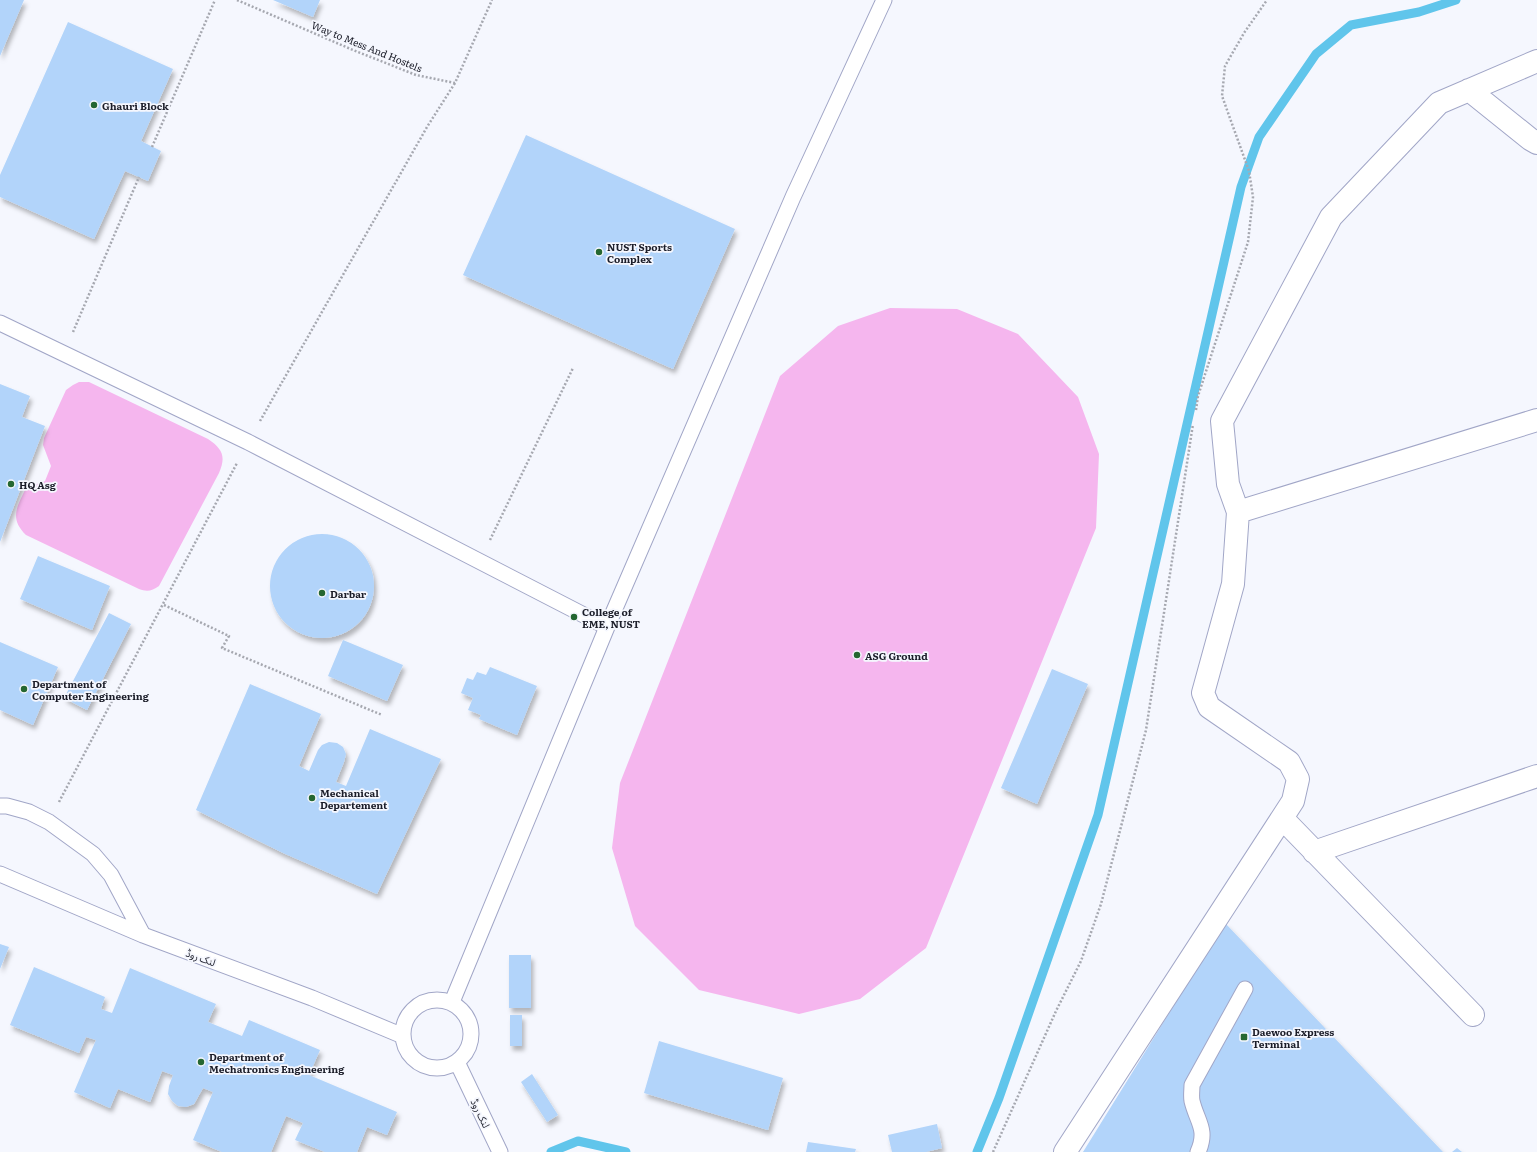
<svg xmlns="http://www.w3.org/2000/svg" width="1537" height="1152" font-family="Literata,'Noto Sans Arabic',serif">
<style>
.green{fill:#f5b6ee}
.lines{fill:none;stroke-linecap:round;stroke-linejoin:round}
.stream{stroke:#60c5eb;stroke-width:9}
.building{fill:#b2d4fa;filter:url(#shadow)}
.service-casing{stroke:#a1a6c7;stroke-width:17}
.minor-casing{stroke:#a1a6c7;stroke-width:24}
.path{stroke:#a6a8b0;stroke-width:2.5;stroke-dasharray:2 2;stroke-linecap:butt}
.service{stroke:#fff;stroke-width:15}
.minor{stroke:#fff;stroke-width:22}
.poi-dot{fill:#256731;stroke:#f5f7fe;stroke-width:1.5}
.labels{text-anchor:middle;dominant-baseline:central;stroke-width:3.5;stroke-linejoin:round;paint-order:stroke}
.street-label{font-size:10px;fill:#1b1d29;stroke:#f5f7fe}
.poi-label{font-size:10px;font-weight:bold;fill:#1b1d29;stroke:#f5f7fe;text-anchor:start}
</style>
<defs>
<filter id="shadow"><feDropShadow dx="2.5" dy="4.5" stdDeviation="2" flood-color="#0004"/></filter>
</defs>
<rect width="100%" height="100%" fill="#f5f7fe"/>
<!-- green -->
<path class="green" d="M890,308L957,309L1018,334L1078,397L1099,454L1096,528L926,948L860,999L799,1014L699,990L635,926L612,848L620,783L780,376L838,326Z
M79,382H89L208,439C223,449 226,457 219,473L159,586C152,591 147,592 139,589L26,535C9,518 17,507 26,488L45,481L51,466L43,445L44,438L66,390L73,385Z"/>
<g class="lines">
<!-- stream -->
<path class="stream" d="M551,1152L578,1141L626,1152
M977,1152L999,1098L1098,815L1241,187L1259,137L1316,54L1351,25L1419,12L1456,0"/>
</g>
<!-- building -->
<path class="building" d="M0,0H24L0,56Z
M273,0H320L313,17Z
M68,22L173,69L141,141L161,151L148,181L125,171L94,239L0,197V175Z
M526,135L735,229L673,369L463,275Z
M0,384L30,396L22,417L45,426L0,542Z
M270 586a52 52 0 1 1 104 0a52 52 0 1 1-104 0Z
M38,556L110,586L92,630L20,599Z
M109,613L131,624L87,710L64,698Z
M343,640L403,665L387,701L328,676Z
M0,642L58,667L33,725L0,710Z
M490,667L537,686L517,735L479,719L481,715L468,710L473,698L461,693L467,678L473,680L477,672L486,675Z
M1052,669L1088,684L1037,804L1001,788Z
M250,684L321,714L299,766L309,771L318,750L322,745L329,742L337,743L343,747L346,754L344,762L336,782L346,786L370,729L441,759L377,894L283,853L196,810Z
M1225,923L1443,1152H1083Z
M0,944L9,947L0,969Z
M509,955H531V1008H509Z
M34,967L105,997L101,1009L112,1013L130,968L216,1004L208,1022L242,1036L249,1020L320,1050L309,1075L397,1112L387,1135L367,1127L357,1152H325L295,1140L303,1123L286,1116L271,1152H222L193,1140L213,1092L203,1088L194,1104L186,1107L178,1106L172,1101L168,1094L169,1086L173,1075L162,1071L150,1102L118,1089L110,1108L74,1092L96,1040L86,1037L79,1053L10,1025Z
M510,1015H522V1046H510Z
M659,1041L783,1078L768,1130L644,1093Z
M532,1074L558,1115L547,1122L521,1082Z
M937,1124L942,1148L926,1152H892L888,1135Z
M808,1142L856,1149L855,1152H806Z
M1457,1148L1462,1152H1452Z"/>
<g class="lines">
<!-- service casing -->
<g class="service-casing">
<path id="service" d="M0,323L248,442L607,627
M0,806H7L29,812L49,822L93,854L111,875L143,935
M0,874L143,935L312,998L403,1036
M403 1034a34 34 0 1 1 68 0a34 34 0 1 1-68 0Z
M452,1002L607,627L793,197L884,0
M457,1062L500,1152
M1198,1152C1208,1129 1197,1122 1192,1101C1191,1096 1192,1090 1192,1085L1245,989"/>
</g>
<!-- minor casing -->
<g class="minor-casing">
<path id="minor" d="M1469,90L1530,139L1537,143
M1238,512L1537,420
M1282,818L1473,1015
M1314,852L1537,776
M1065,1152L1293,801L1298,779L1289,762L1209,707L1203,693L1233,584L1238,512L1228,484L1222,421L1331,217L1439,103L1537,61"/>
</g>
<!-- path -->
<path class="path" d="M237,0L353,50L416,75L455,83L492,0
M152,147L215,0
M73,332L139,177
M1196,410L1198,396L1248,242L1253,197L1249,171L1222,96L1225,66L1244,33L1267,0
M260,421L427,127L455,83
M490,540L573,368
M164,605L229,636L222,648L382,715
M59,802L237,463
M993,1152L1056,1011L1081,961L1101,904L1146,730L1193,424"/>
<!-- service -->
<use href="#service" class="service"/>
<!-- minor -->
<use href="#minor" class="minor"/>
</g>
<!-- markers -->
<g class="poi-dot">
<circle cx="94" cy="105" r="4"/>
<circle cx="599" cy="252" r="4"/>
<circle cx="11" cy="484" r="4"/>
<circle cx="322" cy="593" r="4"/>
<circle cx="574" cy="617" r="4"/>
<circle cx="857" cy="655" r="4"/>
<circle cx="24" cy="689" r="4"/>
<circle cx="312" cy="798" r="4"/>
<rect x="1240" y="1033" width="8" height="8" rx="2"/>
<circle cx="201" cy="1062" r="4"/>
</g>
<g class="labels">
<!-- street labels -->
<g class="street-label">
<text transform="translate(367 46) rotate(22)">Way to Mess And Hostels</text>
<text transform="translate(201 957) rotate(20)">لنک روڈ</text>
<text transform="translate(481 1113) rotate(64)">لنک روڈ</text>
</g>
<!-- poi labels -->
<g class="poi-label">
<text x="102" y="105">Ghauri Block</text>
<text x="607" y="246">NUST Sports<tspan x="607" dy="12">Complex</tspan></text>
<text x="19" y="484">HQ Asg</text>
<text x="330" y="593">Darbar</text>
<text x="582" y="611">College of<tspan x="582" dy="12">EME, NUST</tspan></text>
<text x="865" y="655">ASG Ground</text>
<text x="32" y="683">Department of<tspan x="32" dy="12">Computer Engineering</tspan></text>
<text x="320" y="792">Mechanical<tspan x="320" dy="12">Departement</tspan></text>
<text x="1252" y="1031">Daewoo Express<tspan x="1252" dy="12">Terminal</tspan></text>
<text x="209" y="1056">Department of<tspan x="209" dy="12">Mechatronics Engineering</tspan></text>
</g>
</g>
</svg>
